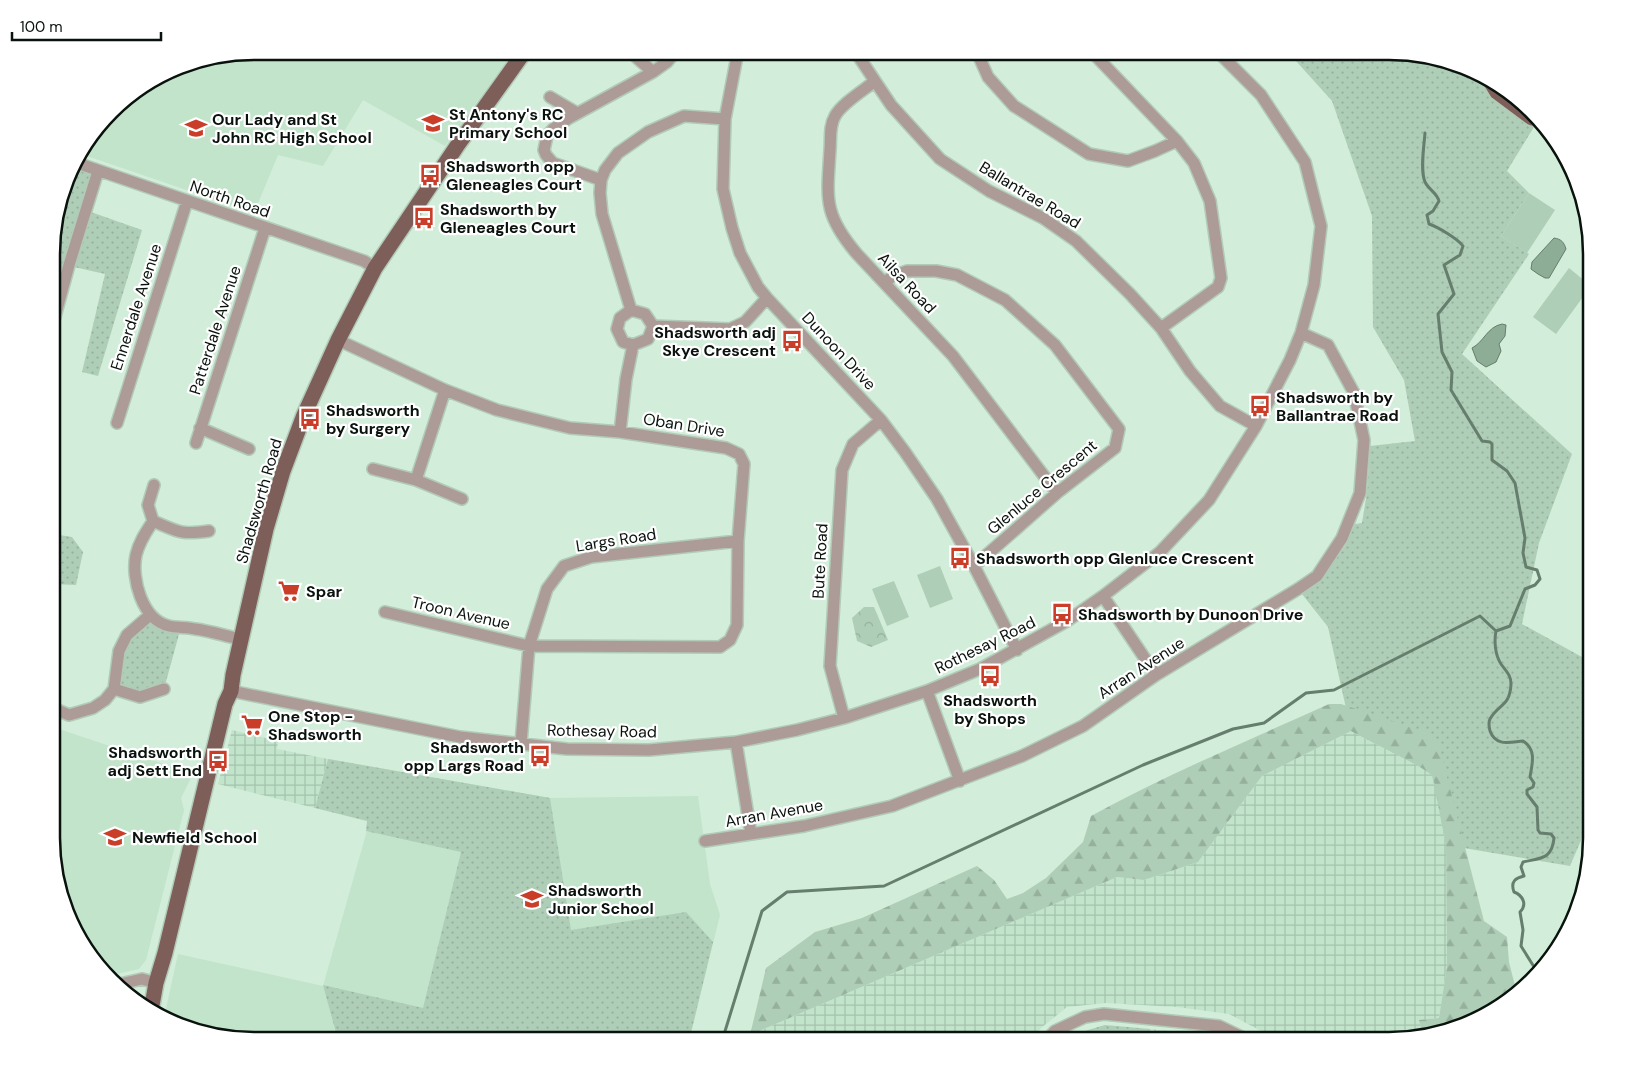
<svg xmlns="http://www.w3.org/2000/svg" width="1643" height="1092" font-family="'DM Sans',sans-serif">
<style>
.built{fill:#c2e4cb}
.industrial{fill:url(#industrial-grid)}
.grass{fill:url(#grass-dots)}
.forest{fill:url(#forest-firs)}
.park{fill:url(#park-crowns)}
.garden{fill:#afceb7}
.water{fill:#8dad96;stroke:#657e6d}
.lines{fill:none;stroke-linecap:round;stroke-linejoin:round}
.stream{stroke:#657e6d;stroke-width:3}
.minor-casing{stroke:#b2cab8;stroke-width:14}
.major-casing{stroke:#b2cab8;stroke-width:18}
.minor{stroke:#ad9b97;stroke-width:11}
.major{stroke:#7d5e58;stroke-width:15}
.labels{text-anchor:middle;dominant-baseline:central;stroke-width:4.5;stroke-linejoin:round;paint-order:stroke}
.poi-label{font-size:16px;font-weight:bold;fill:#09120c;stroke:#fff;text-anchor:start}
.street-label{font-size:16px;fill:#09120c;stroke:#fff}
.rim{fill:none;stroke:#09120c;stroke-width:2.5}
</style>
<defs>
<pattern id="industrial-grid" width="8" height="8" patternUnits="userSpaceOnUse" patternTransform="scale(1.25)"><rect width="8" height="8" fill="#c2e4cb"/><path d="M0 4h8M4 0v8" fill="none" stroke="#a5c3ad"/></pattern>
<pattern id="grass-dots" width="8" height="8" patternUnits="userSpaceOnUse" patternTransform="scale(1.25)"><rect width="8" height="8" fill="#afceb7"/><path d="M2 2h.1M6 6h.1" fill="none" stroke="#95b09c" stroke-width="1.8" stroke-linecap="round"/></pattern>
<pattern id="forest-firs" width="22" height="20" patternUnits="userSpaceOnUse" patternTransform="scale(1.25)"><rect width="22" height="20" fill="#afceb7"/><path d="M5 1l3.5 6h-7zM16 11l3.5 6h-7z" fill="#95b09c"/></pattern>
<pattern id="park-crowns" width="20" height="18" patternUnits="userSpaceOnUse" patternTransform="scale(1.25)"><rect width="20" height="18" fill="#afceb7"/><path d="M2 6a3 3 0 1 1 6 0M12 15a3 3 0 1 1 6 0" fill="none" stroke="#95b09c"/></pattern>
</defs>
<rect width="100%" height="100%" fill="#d2edd9"/>
<!-- built -->
<path class="built" d="M254,51H514L445,146L363,100L323,166L278,155L254,213L81,154L120,102L177,67Z
M53,727L193,774L181,798L184,810L146,960L139,969L112,975L79,939L53,864Z
M329,759L550,798L698,796L710,884L720,915L689,1041L327,998L337,1041H254L189,1030L164,1018L178,954L323,986L370,820L317,806Z"/>
<!-- industrial -->
<path class="industrial" d="M232,730L278,741L277,749L328,759L315,808L218,784Z
M1351,731L1415,764L1433,775L1446,845L1447,966L1439,1018L1419,1020L1422,1034L1402,1040H1269L1263,1032L1229,1014L1177,1007L1106,1003L1067,1007L1041,1028L1031,1040L748,1041L750,1035L1117,877L1144,880L1198,862L1262,776Z
M1150,1029L1209,1035L1224,1040H1152Z"/>
<!-- grass -->
<path class="grass" d="M1287,51H1389L1454,62L1475,72L1477,77L1501,103L1534,127L1507,171L1529,193L1501,236L1529,254L1462,354L1572,454L1539,543L1522,624L1591,662V817L1570,866L1446,845L1432,775L1415,764L1351,731L1328,627L1302,594L1326,573L1345,546L1355,524L1362,523L1367,492L1370,446L1415,441L1404,380L1373,327L1372,216L1332,101Z
M72,164L98,171L88,211L142,230L98,376L82,372L105,274L74,267L53,349V228Z
M53,534L72,537L83,552L76,585L53,584Z
M150,615L181,627L164,689L140,697L114,689L119,655Z
M328,759L550,798L571,930L686,912L713,942L689,1041H338L323,985L423,1008L461,852L366,831L367,821L315,808Z
M1105,1025L1150,1029L1152,1040H1064L1074,1034Z"/>
<!-- forest -->
<path class="forest" d="M1329,704H1341L1429,733L1438,742L1484,921L1507,937L1509,962L1516,990L1490,1014L1422,1034L1419,1020L1439,1018L1447,966L1446,845L1433,775L1415,764L1351,731L1262,776L1198,862L1144,880L1117,877L750,1035L766,968L815,932L862,918L977,866L994,880L1007,899L1023,893L1046,878L1083,842L1091,816C1168,774 1249,740 1329,704Z"/>
<!-- park -->
<path class="park" d="M864,607H874L888,640L871,647L857,641L852,618Z"/>
<!-- garden -->
<path class="garden" d="M1529,193L1555,210L1527,253L1501,236Z
M1569,268L1591,286L1556,334L1533,317Z
M940,566L953,599L930,608L917,575Z
M894,581L909,617L887,626L872,589Z"/>
<!-- water -->
<path class="water" d="M1554,238C1561,239 1564,242 1566,249L1549,278H1545L1538,274L1531,269L1532,262Z
M1502,324L1506,325L1505,336L1499,344L1501,351L1496,362L1486,367L1477,361L1472,348C1484,342 1487,327 1502,324Z"/>
<g class="lines">
<!-- stream -->
<path class="stream" d="M1425,133C1424,146 1420,170 1425,182C1429,190 1437,193 1439,201L1433,211L1427,215L1429,224C1438,227 1458,239 1463,246L1460,255L1444,265L1454,294L1438,314L1442,352L1452,372L1451,390L1482,441L1490,442L1492,444V460L1507,471L1515,483L1525,538L1523,553L1526,567L1537,570L1540,579L1535,585L1525,589L1510,626L1496,631C1494,641 1495,655 1501,664C1506,671 1511,675 1511,684C1510,707 1498,704 1490,719C1488,723 1489,727 1490,731C1496,747 1510,742 1523,741C1537,750 1532,764 1530,777L1534,783L1533,787L1527,790V794L1537,807L1538,830L1540,833L1551,834L1554,838C1552,860 1540,858 1523,862L1521,867L1524,876C1516,878 1510,881 1514,892C1522,895 1528,904 1520,912L1523,930L1521,946L1536,970
M722,1041L762,911L787,892L884,886L1143,765L1233,729L1264,723L1306,693L1334,690L1480,616L1496,631"/>
<!-- minor casing -->
<g class="minor-casing">
<path id="minor" d="M629,51L653,72
M738,51L725,119L723,189L732,228L740,253L758,287L767,298L881,420L905,452L937,499L974,566L1017,650
M855,51L891,105L940,159L989,191L1043,218L1076,241L1130,294L1161,328L1190,371L1220,406L1256,426
M979,51L980,59L988,77L1014,106L1089,154L1128,161L1155,151L1177,141
M1091,51L1177,141L1194,163L1210,201L1221,278L1218,287L1161,328
M875,81C864,90 841,104 835,116C829,126 831,139 830,150C827,199 823,214 857,254L953,356L1057,493
M550,97L577,113
M74,162L364,261L375,268
M601,180L553,163L546,155L544,150L547,136L553,129L569,118L653,72L667,62L676,51
M885,282L893,276L907,271H936L957,275L1005,300L1055,345L1119,429L1115,448L1057,493L974,566
M631,310L602,214L600,193L601,180L605,170L618,153L648,132L684,116L725,119
M631,310L645,314L653,326L648,339L633,345L623,342L617,329L620,318Z
M53,324L69,265L98,171
M653,326L730,329L745,322L767,298
M338,340L445,390L497,410L570,428L620,432L726,448L739,454L744,464L738,541L737,625L730,640L720,647L529,646L385,612
M117,423L187,201
M200,428L249,449
M620,432L626,379L633,345
M196,443L265,228
M373,469L416,480L462,499
M416,480L445,390
M154,485L148,505L153,521C146,532 139,542 136,555C131,578 142,620 169,626C177,628 187,627 195,629C211,631 225,636 240,639
M153,521C179,532 180,535 209,531
M1103,596L1156,675
M114,689L140,697L164,689
M231,691L460,737L567,749L649,750L736,742L797,730L844,718L927,691L980,669L1067,621L1103,596L1160,552L1209,500L1256,426L1290,360L1301,333L1314,285L1321,226L1305,162L1261,95L1217,51
M927,691L960,781
M53,708L69,715L93,708L105,700L114,689L119,651L127,635L150,615
M844,718L830,666L842,470L853,444L881,420
M736,742L751,834
M521,743L529,646L547,589L564,566L591,557L738,541
M705,841L804,826L892,806L1022,756L1083,726L1156,675L1298,589L1317,576L1342,538L1360,493L1364,440L1354,393L1328,345L1301,333
M120,984L142,979L156,983
M1047,1040L1055,1031L1085,1017L1104,1014L1219,1026L1248,1040"/>
</g>
<!-- major casing -->
<g class="major-casing">
<path id="major" d="M1489,79L1497,92L1532,118
M151,1011L156,983L165,953L225,704L231,691L233,675L266,529L283,471L304,415L338,340L375,268L457,146L525,51"/>
</g>
<!-- minor -->
<use href="#minor" class="minor"/>
<!-- major -->
<use href="#major" class="major"/>
</g>
<!-- icons -->
<defs>
<g id="school-bare" transform="scale(1.725)"><path d="M0-5L7-2L0 1L-7-2ZM-4 1L0 2.5L4 1V4Q0 6-4 4Z" fill="#c93d29" stroke="#fff" stroke-width="2.5" paint-order="stroke"/></g>
<g id="bus-bare" transform="scale(1.725)"><path d="M-5-6H5V4H4V6H2V4H-2V6H-4V4H-5ZM-3.5-4V0h7V-4ZM-3.5 1.2v1.5H-2V1.2ZM2 1.2v1.5H3.5V1.2Z" fill="#c93d29" stroke="#fff" stroke-width="2.5" paint-order="stroke"/></g>
<g id="supermarket-bare" transform="scale(1.725)"><path d="M-6-5.5h2.5l.6 2H6L4.5 2H-2.5L-4.4-4H-6ZM-1.5 3.2a1.3 1.3 0 1 0 .1 0ZM3 3.2a1.3 1.3 0 1 0 .1 0Z" fill="#c93d29" stroke="#fff" stroke-width="2.5" paint-order="stroke"/></g>
</defs>
<g fill-rule="evenodd">
<use href="#school-bare" x="433" y="123"/>
<use href="#school-bare" x="196" y="128"/>
<use href="#bus-bare" x="430" y="175"/>
<use href="#bus-bare" x="424" y="218"/>
<use href="#bus-bare" x="792" y="341"/>
<use href="#bus-bare" x="1260" y="406"/>
<use href="#bus-bare" x="310" y="419"/>
<use href="#bus-bare" x="960" y="558"/>
<use href="#supermarket-bare" x="289" y="591"/>
<use href="#bus-bare" x="1062" y="614"/>
<use href="#bus-bare" x="990" y="676"/>
<use href="#supermarket-bare" x="252" y="725"/>
<use href="#bus-bare" x="540" y="756"/>
<use href="#bus-bare" x="218" y="761"/>
<use href="#school-bare" x="115" y="837"/>
<use href="#school-bare" x="532" y="899"/>
</g>
<g class="labels">
<!-- poi labels -->
<g class="poi-label">
<text x="449" y="114">St Antony's RC<tspan x="449" dy="18">Primary School</tspan></text>
<text x="212" y="119">Our Lady and St<tspan x="212" dy="18">John RC High School</tspan></text>
<text x="446" y="166">Shadsworth opp<tspan x="446" dy="18">Gleneagles Court</tspan></text>
<text x="440" y="209">Shadsworth by<tspan x="440" dy="18">Gleneagles Court</tspan></text>
<text x="776" y="332" text-anchor="end">Shadsworth adj<tspan x="776" dy="18">Skye Crescent</tspan></text>
<text x="1276" y="397">Shadsworth by<tspan x="1276" dy="18">Ballantrae Road</tspan></text>
<text x="326" y="410">Shadsworth<tspan x="326" dy="18">by Surgery</tspan></text>
<text x="976" y="558">Shadsworth opp Glenluce Crescent</text>
<text x="306" y="591">Spar</text>
<text x="1078" y="614">Shadsworth by Dunoon Drive</text>
<text x="990" y="700" text-anchor="middle">Shadsworth<tspan x="990" dy="18">by Shops</tspan></text>
<text x="268" y="716">One Stop -<tspan x="268" dy="18">Shadsworth</tspan></text>
<text x="524" y="747" text-anchor="end">Shadsworth<tspan x="524" dy="18">opp Largs Road</tspan></text>
<text x="202" y="752" text-anchor="end">Shadsworth<tspan x="202" dy="18">adj Sett End</tspan></text>
<text x="132" y="837">Newfield School</text>
<text x="548" y="890">Shadsworth<tspan x="548" dy="18">Junior School</tspan></text>
</g>
<!-- street labels -->
<g class="street-label">
<text transform="translate(1030 195) rotate(31)">Ballantrae Road</text>
<text transform="translate(230 199) rotate(19)">North Road</text>
<text transform="translate(907 283) rotate(47)">Ailsa Road</text>
<text transform="translate(136 307) rotate(-72)">Ennerdale Avenue</text>
<text transform="translate(215 330) rotate(-72)">Patterdale Avenue</text>
<text transform="translate(839 351) rotate(47)">Dunoon Drive</text>
<text transform="translate(684 425) rotate(9)">Oban Drive</text>
<text transform="translate(1042 487) rotate(-40)">Glenluce Crescent</text>
<text transform="translate(259 501) rotate(-74)">Shadsworth Road</text>
<text transform="translate(616 540) rotate(-9)">Largs Road</text>
<text transform="translate(820 561) rotate(-87)">Bute Road</text>
<text transform="translate(461 613) rotate(13)">Troon Avenue</text>
<text transform="translate(985 645) rotate(-26)">Rothesay Road</text>
<text transform="translate(1141 668) rotate(-33)">Arran Avenue</text>
<text transform="translate(602 731) rotate(1)">Rothesay Road</text>
<text transform="translate(774 813) rotate(-10)">Arran Avenue</text>
</g>
</g>
<!-- crop -->
<path d="M0 0H1643V1092H0ZM254 60H1389A194 194 0 0 1 1583 254V838A194 194 0 0 1 1389 1032H254A194 194 0 0 1 60 838V254A194 194 0 0 1 254 60Z" fill="#fff" fill-rule="evenodd"/>
<path class="rim" d="M254 60H1389A194 194 0 0 1 1583 254V838A194 194 0 0 1 1389 1032H254A194 194 0 0 1 60 838V254A194 194 0 0 1 254 60Z"/>
<!-- scale -->
<path d="M12 32v8h149v-8" fill="none" stroke="#09120c" stroke-width="2.5"/>
<text x="20" y="32" font-size="15" fill="#09120c" stroke="#ffffff" stroke-width="4" paint-order="stroke">100 m</text>
</svg>
